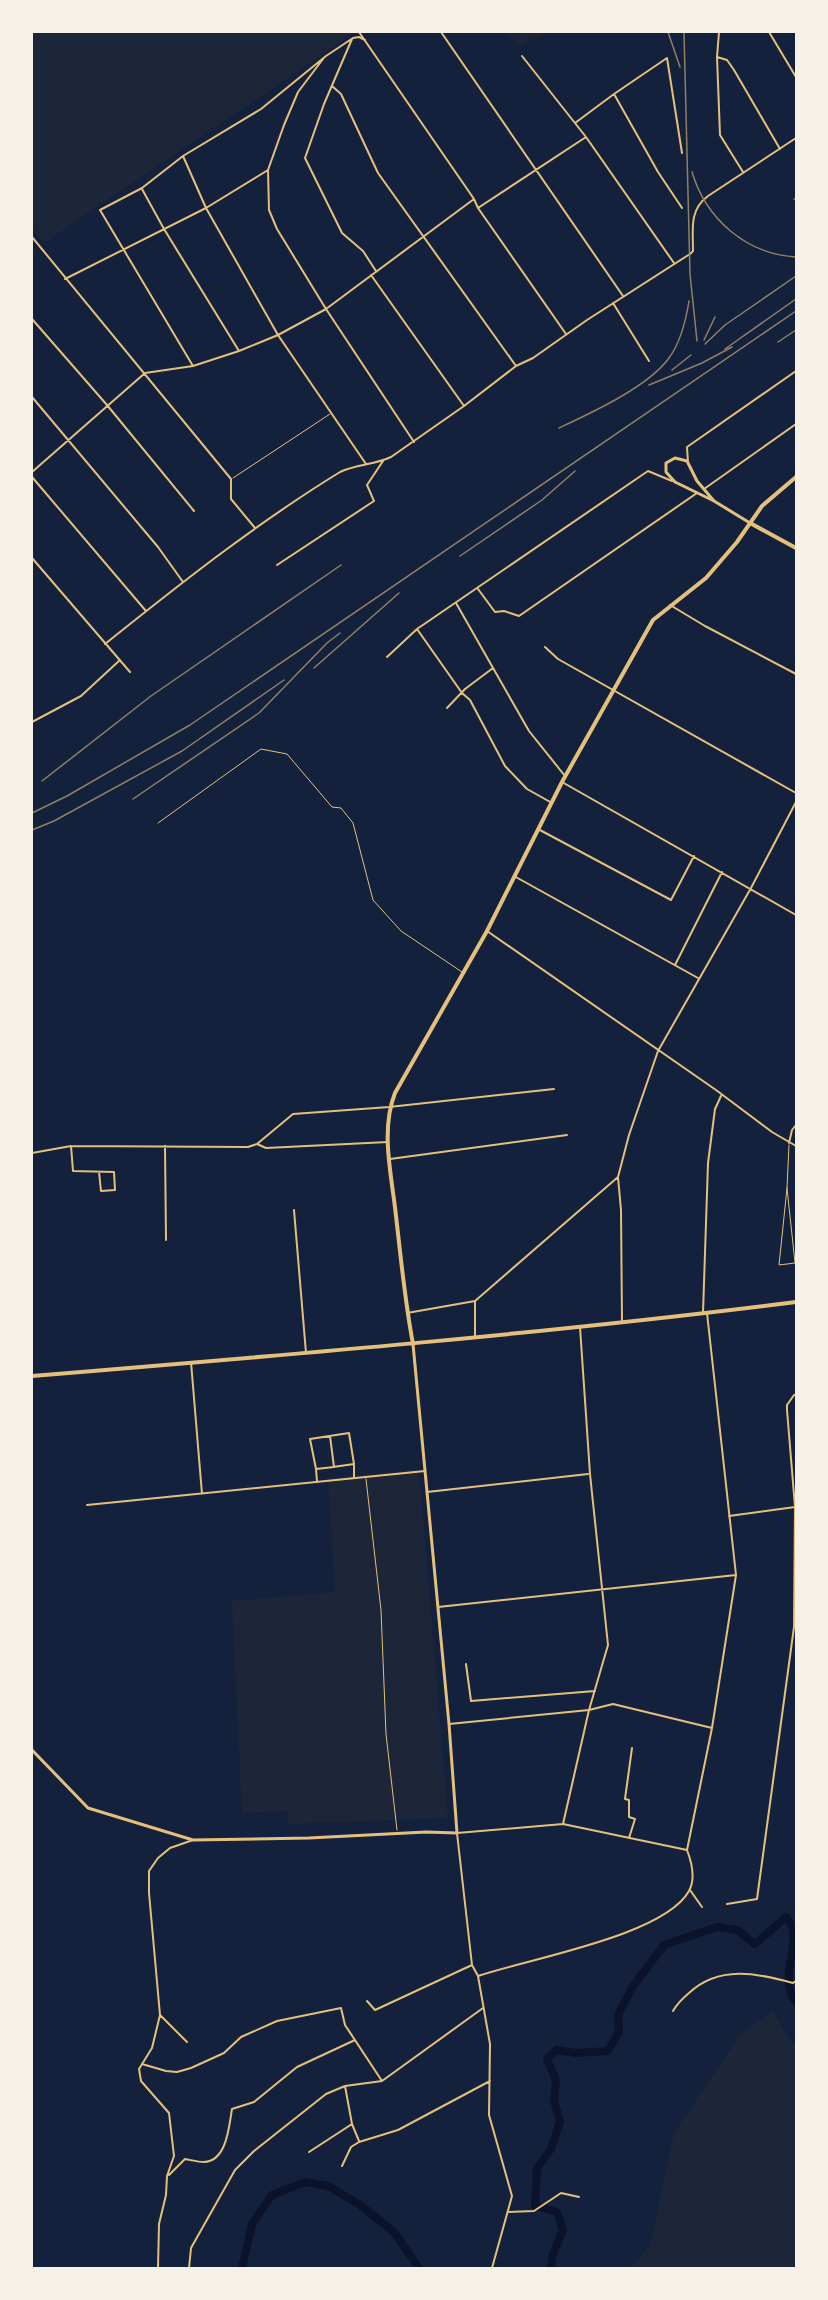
<svg xmlns="http://www.w3.org/2000/svg" width="828" height="2300" font-family="Raleway,sans-serif">
<style>
.green{fill:#1d2539}
.lines{fill:none;stroke-linecap:round;stroke-linejoin:round}
.river{stroke:#0b132b;stroke-width:8}
.service{stroke:#e5c07b;stroke-width:1}
.minor{stroke:#e5c07b;stroke-width:2}
.tertiary{stroke:#e5c07b;stroke-width:3}
.primary{stroke:#e5c07b;stroke-width:4}
.rail{stroke:#918062;stroke-width:1.5}
</style>
<rect width="100%" height="100%" fill="#14213d"/>
<!-- green -->
<path class="green" d="M32,32H351L353,34L44,243L32,228Z
M506,32H552L518,46Z
M419,1469L448,1818L288,1824V1811L242,1813L232,1601L335,1592L328,1478Z
M773,2010L789,2040L796,2044V2268H631L650,2245L674,2133L740,2035Z"/>
<g class="lines">
<!-- river -->
<path class="river" d="M242,2268L252,2224L272,2195L305,2182L328,2186L360,2205L394,2232L419,2268
M551,2268L553,2254L563,2230L557,2212L535,2206L537,2168L551,2149L560,2122L554,2100L556,2080L547,2059L556,2050L576,2053L608,2051L619,2031L618,2015L633,1986L664,1945L717,1927L737,1930L755,1944L786,1917C807,1938 775,1977 796,2002"/>
<!-- service -->
<path class="service" d="M233,478L330,414
M158,823L261,749L287,754L332,807L341,808L353,823L373,900L401,931L462,972
M787,1188L779,1265L795,1263L787,1188L789,1145
M366,1479L381,1610L386,1734L397,1830"/>
<!-- minor -->
<path class="minor" d="M359,32L474,199L478,208L566,334
M441,32L623,296
M719,32L717,57L720,135L743,172
M769,32L796,77
M352,39L324,104L305,158L342,233L363,251L376,271
M522,56L586,137L674,263
M717,57L727,60L734,70L780,149
M323,59L298,92L284,125L268,170L269,210L277,229L326,309L414,442
M332,86L341,94L378,173L516,366
M614,94L667,58L682,153
M575,123L614,94L658,172L682,208
M183,156L206,208L278,335L366,464
M142,189L164,229L239,351
M478,208L586,137
M32,237L231,479V499L255,528
M371,275L464,406
M65,279L206,208L268,170
M613,303L649,361
M32,319L107,405L194,511
M193,366L100,210L142,188L183,156L261,109L326,56L353,38L359,37L365,40
M32,397L158,547L183,582
M688,463L687,447L796,371
M32,472L145,373L193,366L239,351L278,335L326,309L474,199
M32,477L146,611
M704,489L796,424
M32,558L130,672
M277,565L374,501L367,485L383,461
M478,589L495,612L504,611L519,616L697,493
M456,603L529,731L565,776
M670,605L705,626L796,674
M417,629L462,693L470,700L505,766L527,789L552,803
M105,644C181,583 257,523 340,472C357,464 374,465 391,457L464,406L516,366L533,358L587,320L690,254L693,251C693,229 689,210 708,196L796,138
M545,647L558,659L796,793
M387,657L417,629L648,471L672,481
M447,708L465,689L493,668
M32,722L81,696L120,660
M562,782L796,915
M538,829L671,900L694,856
M514,876L698,978
M487,931L716,1090L772,1132L796,1146
M675,965L722,872
M789,1143L792,1130L796,1125
M257,1144L266,1148L388,1142
M71,1146L73,1171L114,1172L115,1190L101,1191L99,1172
M165,1146L166,1240
M32,1153L71,1146L248,1147L257,1144L293,1114L389,1107L554,1089
M390,1159L567,1135
M618,1177L621,1210L622,1321
M294,1210L306,1353
M407,1313L475,1301
M703,1313L708,1163L715,1109L721,1096
M475,1336V1301L618,1177L629,1135L658,1051L751,888L796,802
M191,1362L202,1494
M330,1436L334,1467L316,1469L310,1439L349,1433L354,1464
M333,1467L354,1464V1477
M316,1469L317,1482
M427,1492L588,1474
M87,1505L425,1471
M729,1516L795,1507
M438,1607L736,1575
M466,1664L471,1701L595,1691
M449,1724L589,1710L613,1704L712,1728
M563,1824L589,1710L608,1645L590,1474L580,1327
M629,1838L635,1819L629,1817V1800L625,1799L632,1748
M690,1890L702,1907
M727,1904L757,1899L794,1627L795,1507L787,1410V1405L794,1395H796
M478,1976C527,1959 664,1936 689,1891C696,1878 692,1863 687,1850L712,1728L736,1575L707,1313
M367,2001L375,2010L472,1965
M673,2011C677,2004 683,1998 689,1993C719,1965 757,1973 793,1983L796,1981
M160,2015L187,2042
M142,2064L166,2071L177,2072L191,2068L224,2053L241,2037L277,2021L341,2008L345,2025L382,2081
M345,2086L352,2124L359,2141
M309,2152L352,2124
M342,2166L351,2147L359,2142L398,2130L490,2081
M169,2175L185,2159C191,2160 198,2162 204,2162C227,2161 229,2126 232,2109L254,2102L297,2067L355,2040
M508,2212L534,2211L561,2193L579,2197
M158,2268L159,2224L166,2195L167,2176L174,2156L169,2113L141,2081L139,2069L152,2048L160,2015L149,1893V1871L158,1858L170,1848L193,1840
M189,2268L191,2248L235,2170L254,2151L326,2094L345,2086L382,2081L483,2008
M492,2268L512,2196L489,2115L490,2044L478,1976L472,1965L457,1833L563,1824L687,1850"/>
<!-- tertiary -->
<path class="tertiary" d="M714,501L697,481L687,461L675,458L666,463V472L675,482L714,501L750,523
M32,1750L88,1808L193,1840L309,1838L426,1832L457,1833L449,1724L413,1344"/>
<!-- primary -->
<path class="primary" d="M750,523L796,548
M413,1344C405,1302 401,1259 396,1216C392,1177 380,1131 395,1093L487,931L562,782L653,620L706,578L737,542L762,506L796,477
M32,1376C287,1355 542,1334 796,1302"/>
<!-- rail -->
<path class="rail" d="M668,32L680,67
M684,32L690,274L697,341
M692,172C706,219 746,254 796,257
M794,199L796,200
M704,340L715,317
M778,342L796,330
M705,344L725,325L796,276
M725,349L796,299
M672,370L691,355
M649,385L702,363L732,347
M559,428C591,413 648,387 669,358C680,343 686,320 689,301
M460,556L542,500L575,471
M314,668L399,593
M42,781L151,696L341,565
M133,799L259,713L327,643L340,633
M32,813L67,796L190,725L796,311
M32,830L54,821L182,751L284,680"/>
</g>
<!-- border -->
<rect width="828" height="2300" fill="none" stroke="#f6f1e7" stroke-width="66"/>
</svg>
